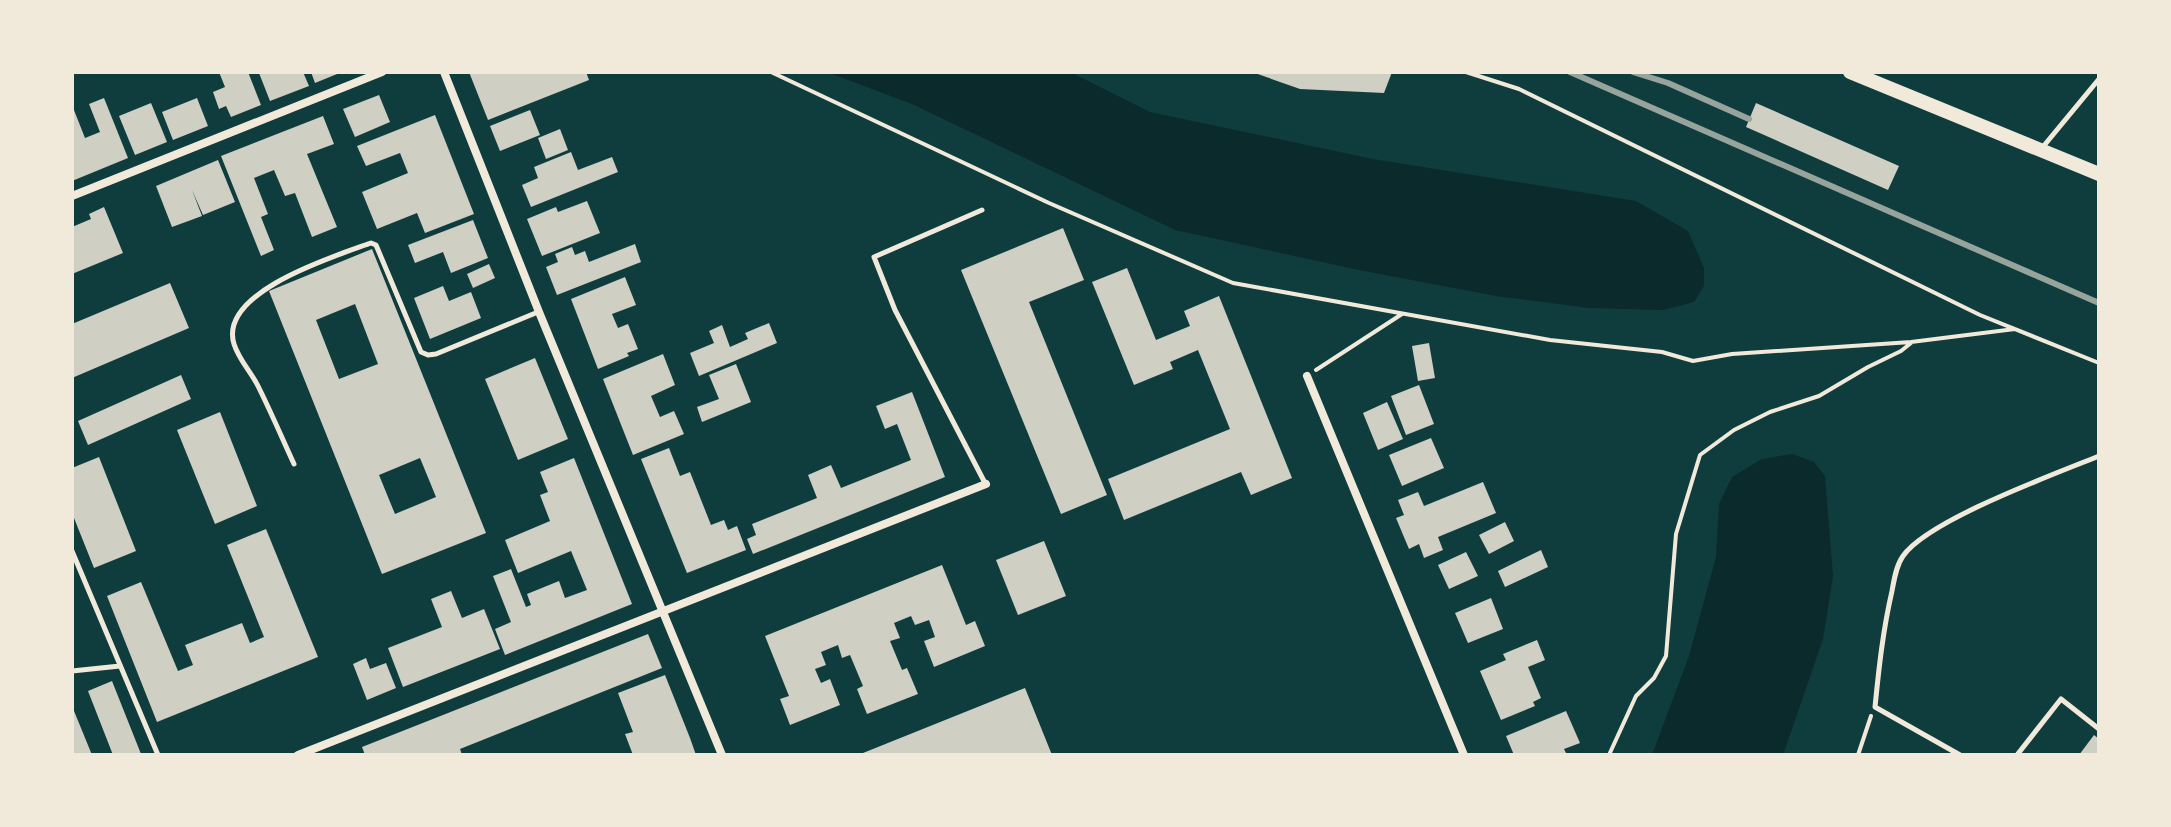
<svg xmlns="http://www.w3.org/2000/svg" width="2171" height="827" font-family="'Libre Baskerville',serif">
<style>
.water{fill:#0a2a2b}
.building{fill:#cfcfc3;fill-rule:evenodd}
.lines{fill:none;stroke-linecap:round;stroke-linejoin:round}
.path{stroke:#f1e9da;stroke-width:4}
.service{stroke:#f1e9da;stroke-width:5}
.minor{stroke:#f1e9da;stroke-width:8}
.tertiary{stroke:#f1e9da;stroke-width:14}
.rail{stroke:#97a49c;stroke-width:6}
</style>
<rect width="100%" height="100%" fill="#0f3d3e"/>
<!-- water -->
<path class="water" d="M827,72H1070L1150,112L1373,159L1636,201L1688,231L1704,268V286L1694,302L1663,310L1589,308L1496,296L1359,270L1175,230L912,104Z
M1792,454L1814,462L1825,476L1833,576L1823,639L1783,755H1652L1689,656L1716,557L1719,504L1732,477L1762,459Z"/>
<!-- building -->
<path class="building" d="M219,72H248L261,105L231,117L226,106L219,109L213,92L225,87Z
M262,72H303L309,86L270,101L259,73Z
M311,72H342L315,83Z
M469,72H532L533,74L586,72L589,80L488,120Z
M1252,72H1392L1384,93L1300,89Z
M379,95L390,122L355,137L343,109Z
M104,98L128,158L72,181V105L85,138L100,132L89,104Z
M197,98L208,126L173,140L162,112Z
M151,103L167,142L135,155L119,116Z
M1756,103L1899,166L1888,190L1746,127Z
M530,110L540,135L500,151L490,126Z
M435,115L474,214L425,233L417,213L377,229L362,192L408,173L400,153L366,166L357,146Z
M323,116L334,144L307,154L337,227L312,237L295,193L285,196L274,170L254,178L268,214L261,217L274,250L261,256L221,156Z
M560,129L568,150L546,159L538,138Z
M571,152L578,170L612,157L618,172L531,207L522,185L538,178L534,167Z
M218,160L235,202L203,215L192,190L202,216L172,227L156,186Z
M587,201L600,233L542,256L527,219L556,207L558,212Z
M104,207L123,253L72,274V227L91,219L89,214Z
M473,220L488,258L451,273L443,252L415,263L408,245Z
M1063,228L1084,280L1029,302L1107,495L1061,514L961,270Z
M635,244L641,262L557,295L546,267L558,262L555,254L572,247L575,255L585,251L589,262Z
M372,249L486,533L382,574L269,291ZM355,304L378,364L339,379L316,320ZM420,458L436,497L395,514L379,475Z
M489,264L495,278L473,288L467,274Z
M1127,268L1156,340L1190,326L1184,311L1219,296L1292,478L1251,495L1241,472L1124,520L1108,479L1230,429L1198,350L1170,362L1173,369L1134,385L1092,282Z
M625,277L636,305L612,314L618,328L628,324L638,349L627,353L629,356L598,369L571,299Z
M170,283L189,328L72,378V324Z
M443,286L449,301L471,292L481,318L430,339L414,298Z
M769,323L777,343L699,376L690,353L714,343L709,331L722,325L730,347L748,339L745,333Z
M1429,343L1435,378L1418,381L1412,346Z
M663,354L675,385L651,396L660,417L674,411L684,434L633,455L603,379Z
M535,358L568,439L518,460L485,379Z
M736,364L751,402L702,422L697,407L719,399L709,375Z
M181,375L191,399L88,445L78,421Z
M1419,385L1434,424L1406,435L1391,396Z
M912,392L945,477L753,554L747,539L756,535L752,524L817,498L808,475L831,465L841,488L911,460L897,424L885,429L876,406Z
M1387,402L1403,439L1378,450L1363,413Z
M220,412L257,506L215,524L177,430Z
M1431,438L1444,468L1402,486L1389,455Z
M669,448L680,476L690,472L711,525L724,520L728,530L737,526L746,550L687,573L641,459Z
M99,457L136,551L94,568L72,513V468Z
M574,458L632,604L505,655L495,629L511,622L493,576L511,569L526,607L531,605L527,594L559,581L565,598L587,590L571,551L518,573L505,540L550,521L540,495L548,492L540,472Z
M1483,482L1496,513L1438,537L1443,550L1424,558L1419,544L1409,549L1396,518L1404,515L1398,500L1418,492L1424,506Z
M1505,522L1514,541L1489,554L1479,535Z
M266,529L318,657L157,722L107,596L141,582L178,671L193,665L185,645L242,623L250,643L264,637L227,545Z
M1044,541L1066,596L1018,615L996,560Z
M1541,550L1548,567L1505,587L1498,571Z
M1466,552L1478,576L1449,589L1438,565Z
M942,565L966,625L975,621L985,646L934,667L924,641L935,637L929,620L915,625L911,616L894,623L900,638L890,641L902,670L907,668L918,694L867,714L857,689L863,686L850,655L842,658L838,645L821,652L826,665L815,669L821,683L830,679L840,705L790,725L780,699L789,696L765,636Z
M451,591L462,618L484,609L500,649L403,687L388,648L442,627L431,599Z
M1491,598L1503,629L1468,643L1455,613Z
M648,634L662,668L460,749L462,755H365L362,747Z
M1537,640L1545,660L1528,667L1541,698L1533,702L1535,706L1501,720L1480,671L1506,660L1503,654Z
M366,658L370,669L386,663L396,688L367,700L353,664Z
M665,675L690,738L696,755H633L625,734L633,732L618,693Z
M112,681L141,754L139,755H113L88,691Z
M1025,688L1052,755H858Z
M72,706L92,755H72Z
M1566,711L1580,743L1564,749L1567,755H1514L1506,736Z
M2094,735L2099,739V755H2079Z"/>
<g class="lines">
<!-- path -->
<path class="path" d="M771,72L1049,203L1233,283L1550,340L1662,352L1693,361L1732,354L1911,342L2015,329
M1466,72L1519,89L1980,315L2099,363
M2006,72H2016
M1316,370L1402,314
M1609,755L1636,696L1654,678L1666,656L1676,534L1700,455L1734,430L1770,412L1819,396L1868,367L1901,351L1911,343
M1858,755L1871,716"/>
<!-- service -->
<path class="service" d="M2042,148L2099,79
M982,210L874,257L895,310L985,483
M294,464C282,438 271,412 258,386C251,372 239,360 234,344C218,292 335,256 371,243L376,245L421,352L428,355L436,354L538,312
M72,551L158,755
M72,671L120,666
M1960,755L1875,707C1879,667 1883,630 1892,591C1894,580 1896,566 1903,556C1928,520 2055,474 2099,456
M2017,755L2061,699L2099,729"/>
<!-- minor -->
<path class="minor" d="M444,72L539,312L722,755
M72,196L382,72
M1307,376L1464,755
M298,755L986,484"/>
<!-- tertiary -->
<path class="tertiary" d="M1850,72L2099,174"/>
<!-- rail -->
<path class="rail" d="M1570,72L2099,303
M1633,72L1668,83L1749,119"/>
</g>
<!-- border -->
<rect width="2171" height="827" fill="none" stroke="#f1e9da" stroke-width="148"/>
</svg>
